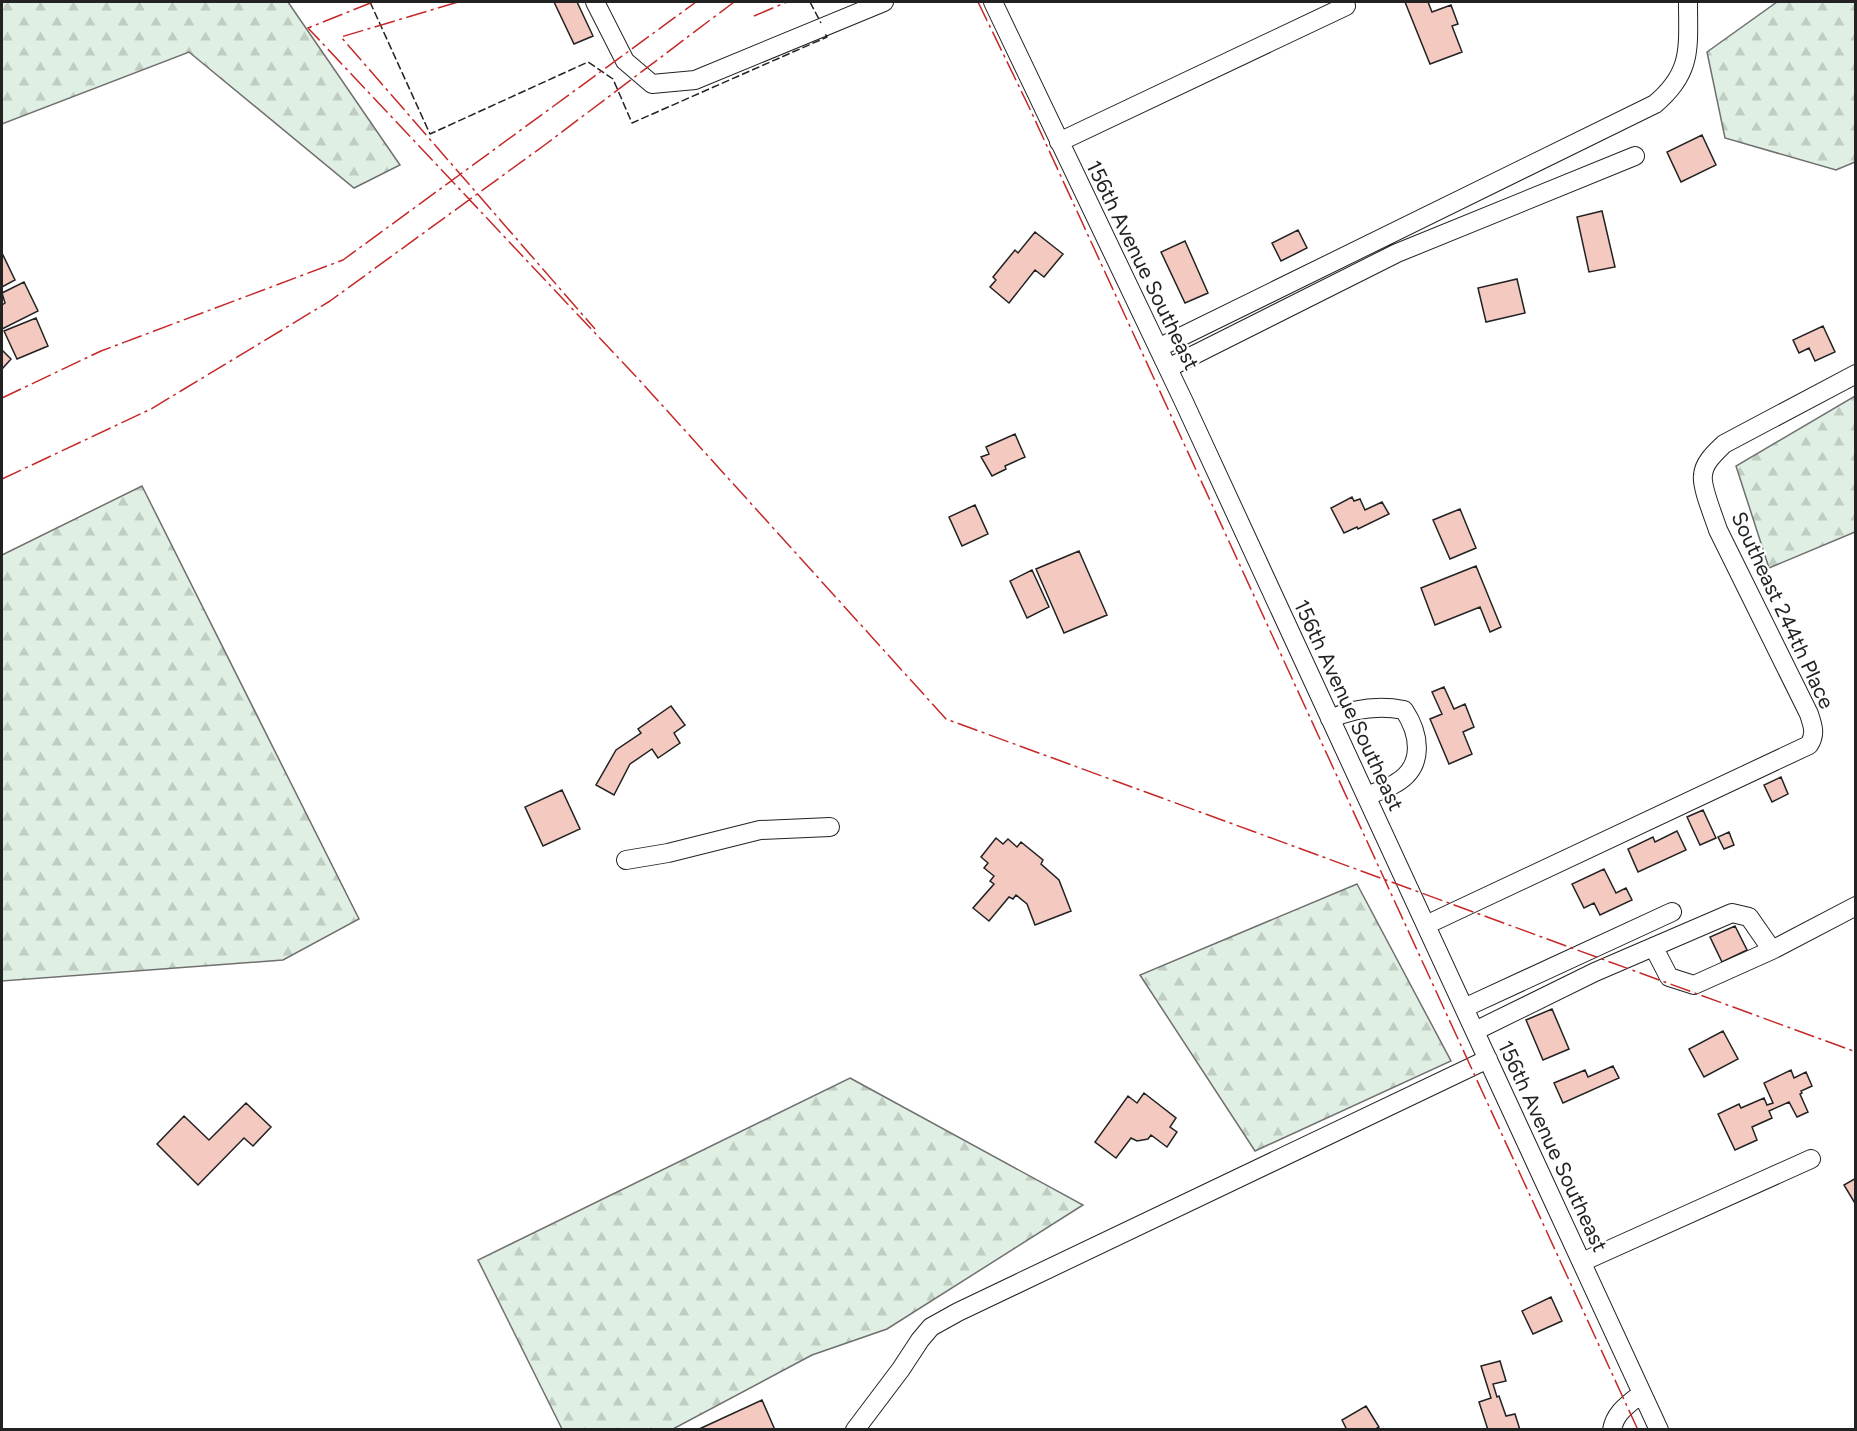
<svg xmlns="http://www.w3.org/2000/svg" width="1857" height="1431" font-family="Figtree,sans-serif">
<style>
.forest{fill:url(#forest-firs);stroke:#6f6f6f;stroke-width:1.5}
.building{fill:#f3c9c0;stroke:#222;stroke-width:1.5}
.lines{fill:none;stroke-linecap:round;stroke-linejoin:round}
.minor-casing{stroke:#222;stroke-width:20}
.minor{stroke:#fff;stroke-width:18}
.fence{stroke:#222;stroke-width:1.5;stroke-dasharray:8 3;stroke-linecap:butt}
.power{stroke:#c62828;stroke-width:1.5;stroke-dasharray:21 4.5 3 4.5;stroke-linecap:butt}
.labels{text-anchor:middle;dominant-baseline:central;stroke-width:4.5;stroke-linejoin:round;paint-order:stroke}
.street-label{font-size:21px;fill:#222;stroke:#fff}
</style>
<defs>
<pattern id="forest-firs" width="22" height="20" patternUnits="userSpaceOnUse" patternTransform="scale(1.5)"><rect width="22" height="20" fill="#e0efe3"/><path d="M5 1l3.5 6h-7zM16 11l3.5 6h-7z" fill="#c0cdc2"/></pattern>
</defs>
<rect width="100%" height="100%" fill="#fff"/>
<!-- forest -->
<path class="forest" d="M2,2H288L400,165L354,188L189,52L2,124Z
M1777,2H1855V162L1836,170L1725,138L1707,52Z
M1855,396V532L1769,568L1736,466Z
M142,486L359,919L283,960L2,981V555Z
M1357,884L1451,1061L1255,1151L1140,975Z
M850,1078L1083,1205L887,1329L812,1355L673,1429H562L478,1260Z"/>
<!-- building -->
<path class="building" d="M554,2H577L593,36L574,44Z
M1405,2H1428L1432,12L1451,5L1458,24L1452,26L1462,52L1430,64Z
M1702,135L1716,165L1681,182L1667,152Z
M1602,211L1615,267L1589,272L1577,217Z
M1298,230L1307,248L1281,261L1272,243Z
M1035,232L1063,254L1044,277L1035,270L1009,303L990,287L996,280L993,277L1015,250L1018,253Z
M1185,241L1208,293L1185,303L1161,252Z
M2,253L15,280L2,287Z
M1517,279L1525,313L1486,322L1478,288Z
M24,282L38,311L2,329V305L5,303L2,293Z
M36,318L48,346L17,359L4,331Z
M1823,326L1835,352L1815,361L1809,348L1799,353L1793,340Z
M2,350L11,359L2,369Z
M1015,434L1025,457L1005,466L1006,469L992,476L981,457L989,454L986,447Z
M1352,497L1354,501L1360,499L1365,510L1382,502L1389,514L1358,529L1357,527L1344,533L1331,508Z
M975,505L988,534L962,546L949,517Z
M1460,509L1476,548L1450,559L1433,520Z
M1079,551L1107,615L1064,633L1036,569Z
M1476,566L1501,627L1490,632L1480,607L1435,625L1421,588Z
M1032,570L1049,607L1027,618L1010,581Z
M1444,687L1454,709L1465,704L1474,727L1463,732L1472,754L1449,764L1430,719L1442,714L1432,692Z
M671,706L685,725L674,733L680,743L658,758L652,749L630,764L614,795L596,785L616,750L641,733L638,729Z
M1781,777L1788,794L1772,802L1764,785Z
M562,790L580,829L543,846L525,807Z
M1703,810L1716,838L1700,845L1687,817Z
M1677,831L1686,850L1638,872L1628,849L1653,837L1655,842Z
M1729,832L1734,845L1724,849L1718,837Z
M996,838L1003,844L1008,839L1017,847L1021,842L1043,860L1041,864L1059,880L1071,911L1035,925L1027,904L1016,895L1013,899L1009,897L989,921L973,908L994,884L990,881L994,876L984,868L988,863L981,857Z
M1604,869L1616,893L1626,888L1632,900L1600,915L1594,903L1584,908L1572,884Z
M1735,926L1747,950L1722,962L1710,937Z
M1552,1009L1569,1049L1543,1060L1526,1020Z
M1723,1031L1738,1059L1704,1077L1689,1049Z
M1613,1066L1619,1078L1563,1103L1554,1083L1585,1070L1588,1077Z
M1791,1070L1794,1078L1806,1072L1812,1086L1801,1091L1802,1093L1800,1094L1808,1112L1797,1117L1789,1102L1769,1111L1772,1118L1752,1127L1757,1140L1735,1150L1718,1114L1739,1104L1741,1108L1764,1098L1767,1105L1773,1103L1764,1083Z
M1144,1093L1176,1118L1170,1127L1177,1132L1167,1147L1151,1135L1148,1139L1137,1141L1131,1138L1116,1158L1095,1142L1128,1096L1137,1103Z
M246,1103L271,1127L253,1146L244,1138L198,1185L157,1144L184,1116L209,1140Z
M1856,1178V1205L1844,1185Z
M1551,1297L1562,1321L1533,1334L1522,1311Z
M1500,1361L1506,1381L1493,1384L1497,1397L1499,1396L1506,1416L1515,1414L1520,1430H1488L1479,1402L1491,1398L1481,1366Z
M762,1400L775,1430H697Z
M1366,1406L1379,1427L1374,1430H1347L1342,1420Z"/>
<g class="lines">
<!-- minor casing -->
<g class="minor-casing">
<path id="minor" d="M595,2L625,61L652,84L695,80L884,2
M993,2L1184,402L1659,1430
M1059,142L1346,6
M1158,348L1655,104C1693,72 1688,47 1688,2
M1168,368L1397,253L1635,156
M1330,719C1355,708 1378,705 1404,710C1420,734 1425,766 1396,783C1387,789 1376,792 1366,796
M626,860L668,853L760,830L830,827
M1426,925L1809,745C1816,734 1813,726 1809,714L1718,530C1714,517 1701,487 1703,475C1704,462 1716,452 1724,444L1856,374
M1654,948L1669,977L1694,985L1772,950
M1464,1008L1672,912
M1475,1031L1595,972L1732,913L1749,917L1772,950L1856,906
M1582,1262L1811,1159
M855,1430L901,1369L920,1340L931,1327L958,1312L1488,1059
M1612,1430C1615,1412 1629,1404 1642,1393"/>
</g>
<!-- minor -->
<use href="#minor" class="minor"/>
<!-- fence -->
<path class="fence" d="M370,2L430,134L588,62L613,79L632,123L827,37L824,32
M810,2L821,23"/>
<!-- power -->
<path class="power" d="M373,2L308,28L642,383L946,719L1856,1052
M458,2L341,37L595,329
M978,2L1029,107L1638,1430
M754,16L787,2
M2,398L101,351L343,260L696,2
M2,479L151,409L330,301L546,144L734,2"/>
</g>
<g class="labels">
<!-- street labels -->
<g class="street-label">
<text transform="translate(1143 265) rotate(64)">156th Avenue Southeast</text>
<text transform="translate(1783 610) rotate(65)">Southeast 244th Place</text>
<text transform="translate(1349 705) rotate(65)">156th Avenue Southeast</text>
<text transform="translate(1553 1146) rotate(65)">156th Avenue Southeast</text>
</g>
</g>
<!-- border -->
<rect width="1857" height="1431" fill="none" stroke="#222222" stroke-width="6"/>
</svg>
